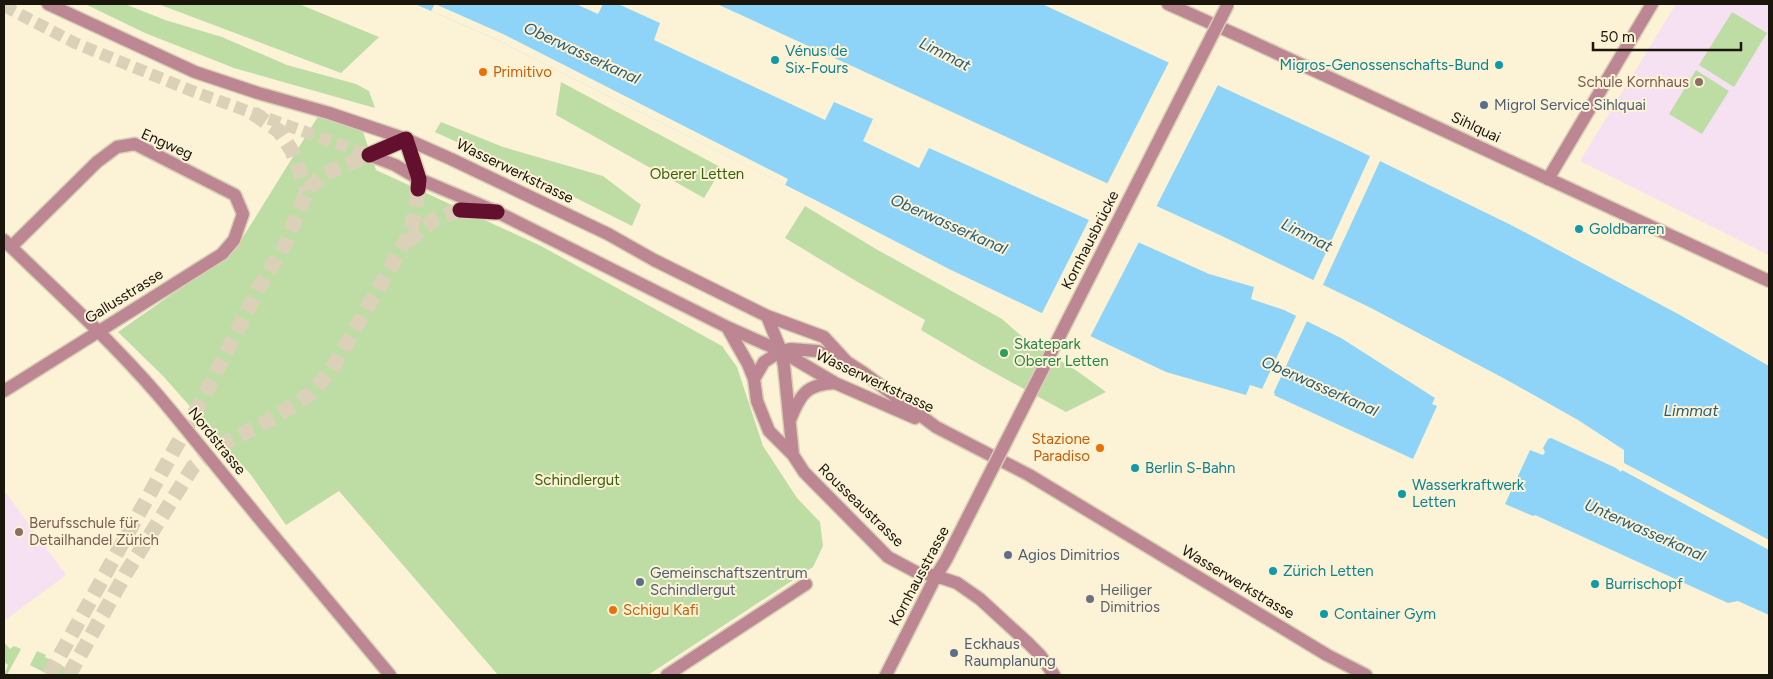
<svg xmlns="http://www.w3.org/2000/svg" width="1773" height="679" font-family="Figtree,sans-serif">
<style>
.education{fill:#f5e1f1}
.green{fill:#bedda5}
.water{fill:#8ed4f8}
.pier{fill:#fcf2d6}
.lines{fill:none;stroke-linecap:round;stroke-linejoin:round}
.minor-tunnel{stroke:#dad1b8;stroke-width:12;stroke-dasharray:12 6;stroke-linecap:butt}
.highway-tunnel{stroke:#dad1b8;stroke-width:15;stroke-dasharray:15 8;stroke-linecap:butt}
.minor-casing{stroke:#d8cfb6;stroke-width:15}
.highway-casing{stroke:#d8cfb6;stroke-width:18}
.minor{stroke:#bc8792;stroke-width:12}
.highway{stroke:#630f2e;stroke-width:15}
.minor-bridge-casing{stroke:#d8cfb6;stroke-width:15;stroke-linecap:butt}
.minor-bridge{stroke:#bc8792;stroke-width:12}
.culture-dot{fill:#0f9aa8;stroke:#fcf2d6;stroke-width:2}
.food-dot{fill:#e8710a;stroke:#fcf2d6;stroke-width:2}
.education-dot{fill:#8d6e63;stroke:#fcf2d6;stroke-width:2}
.service-dot{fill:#5c6f8a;stroke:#fcf2d6;stroke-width:2}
.leisure-dot{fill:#2e9e5b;stroke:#fcf2d6;stroke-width:2}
.worship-dot{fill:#6b7280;stroke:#fcf2d6;stroke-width:2}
.labels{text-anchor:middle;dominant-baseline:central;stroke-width:4;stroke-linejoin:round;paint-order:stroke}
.culture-label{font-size:15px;fill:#0d838f;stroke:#fcf2d6;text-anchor:start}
.food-label{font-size:15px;fill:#c56008;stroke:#fcf2d6;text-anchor:start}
.education-label{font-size:15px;fill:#785e54;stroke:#fcf2d6;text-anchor:end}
.service-label{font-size:15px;fill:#4e5e75;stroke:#fcf2d6;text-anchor:start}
.street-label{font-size:15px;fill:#1a160c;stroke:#fcf2d6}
.park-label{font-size:15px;fill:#3b600a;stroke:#fcf2d6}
.leisure-label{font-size:15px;fill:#27864d;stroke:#fcf2d6;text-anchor:start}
.worship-label{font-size:15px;fill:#5b616d;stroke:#fcf2d6;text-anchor:start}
.water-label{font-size:16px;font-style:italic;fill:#275d76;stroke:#fcf2d6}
</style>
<rect width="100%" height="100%" fill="#fcf2d6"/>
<!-- education -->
<path class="education" d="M1676,4H1769V255L1580,161Z
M4,490L66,575L4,621Z"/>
<!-- green -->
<path class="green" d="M85,4H125L165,20L222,37L287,65L356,84L369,91L375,108L234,68L145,33Z
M158,4H299L379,37L341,73Z
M1732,12L1767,33L1734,87L1699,65Z
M1696,70L1729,91L1702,134L1669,114Z
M561,82L722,168L704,198L556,115Z
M322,110L360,123L376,170L541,246L722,346L737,367L763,446L797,498L820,522L823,546L813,567L648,675H498L339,491L286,525L251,475L163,376L118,332L235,250Z
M441,122L503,147L603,176L641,205L632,226L546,183L435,132Z
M805,206L876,249L1002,319L1026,340L1077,371L1106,392L1066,412L982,366L921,330L925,320L856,281L785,238Z
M4,642L10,649L14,646L21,649L7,675H4L8,665L4,662Z
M37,651L46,655L45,657L79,675H49L30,665Z"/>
<!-- water -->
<path class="water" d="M415,4H576L598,14L603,4H618L660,23L654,40L825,120L834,102L873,119L863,141L919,168L929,148L1209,274L1254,287L1251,299L1284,310L1341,338L1435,398L1432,404L1437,406L1413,459L1278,397L1274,395L1275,393L1250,385L1246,395L1166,372L949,269L831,208L495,39Z
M717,4H1042L1343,143L1513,226L1680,315L1769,366V540L1624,463V450L1578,420L1507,380L1371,308L1224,237Z
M1551,438L1616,468L1621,472L1622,470L1769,550V615L1738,601L1728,603L1535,515L1533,516L1505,504L1530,450L1543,455L1545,452L1543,448L1548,439Z"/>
<!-- pier -->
<path class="pier" d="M435,4L503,34L788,179L785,185L495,39L431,11Z
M1170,60L1219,83L1155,209L1106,186Z
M1371,154L1381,159L1322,287L1312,283Z
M1090,218L1140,240L1089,339L1041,315Z
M1297,314L1308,319L1273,394L1262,389Z"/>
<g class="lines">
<!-- minor-tunnel -->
<path class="minor-tunnel" d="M4,6L75,43L192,91L369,155"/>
<!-- highway-tunnel -->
<path class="highway-tunnel" d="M253,113L279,131L292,151L307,191
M408,241L435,219L460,210
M49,675L203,398L259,287L286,243L307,191L324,174L369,155
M69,675L126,573L193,467L217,447L271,419L295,404L310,394L331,371L410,233L416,208L418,189"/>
<!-- minor casing -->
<g class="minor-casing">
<path id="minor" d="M48,4L195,72L258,93L329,113L406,139L451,159L608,234L654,260L767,316L824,337L847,362L864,373L936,427L1029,475L1327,655L1366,675
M1168,4L1246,39L1769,281
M369,155L395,165L419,179L497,212L727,327L781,351L835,383L915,418
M1548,179L1652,4
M4,240C61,296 122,350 173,413
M767,316L781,351L784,366L793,455
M727,327L748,364L754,379L757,401L769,431L793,455L804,472L888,557L916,572L936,576L957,583L980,599L1028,643L1040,655L1054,675
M754,379L764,362L781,351L791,349L817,351L844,361
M4,391L222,254L234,240L243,214L235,195L135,144L117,147L97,162L11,247
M790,420C800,395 806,384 835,383
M258,517L390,675
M667,675L806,584
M886,675L936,576L946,560L981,491"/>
</g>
<!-- highway casing -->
<g class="highway-casing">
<path id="highway" d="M369,155L406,139L419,179L418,189
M460,210L497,212"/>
</g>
<!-- minor -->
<use href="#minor" class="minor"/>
<!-- highway -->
<use href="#highway" class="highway"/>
<!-- minor-bridge casing -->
<g class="minor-bridge-casing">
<path id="minor-bridge" d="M173,413L258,517
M981,491L1228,4"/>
</g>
<!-- minor-bridge -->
<use href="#minor-bridge" class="minor-bridge"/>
</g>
<!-- markers -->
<g class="culture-dot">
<circle cx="775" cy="60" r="5"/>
<circle cx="1499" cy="65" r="5"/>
<circle cx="1579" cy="229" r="5"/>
<circle cx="1135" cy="468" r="5"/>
<circle cx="1402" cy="494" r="5"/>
<circle cx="1273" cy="571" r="5"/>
<circle cx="1595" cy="584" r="5"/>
<circle cx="1324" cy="614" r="5"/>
</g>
<g class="food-dot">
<circle cx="483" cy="72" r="5"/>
<circle cx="1100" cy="448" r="5"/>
<circle cx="613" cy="610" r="5"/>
</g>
<g class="education-dot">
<circle cx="1699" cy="82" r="5"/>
<circle cx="19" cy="532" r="5"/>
</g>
<g class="service-dot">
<circle cx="1484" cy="105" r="5"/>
<circle cx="1008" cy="555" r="5"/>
<circle cx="640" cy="582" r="5"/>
<circle cx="954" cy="653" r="5"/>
</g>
<circle class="leisure-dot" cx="1004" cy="353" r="5"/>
<circle class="worship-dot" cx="1090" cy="599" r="5"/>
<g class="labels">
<!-- culture labels -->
<g class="culture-label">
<text x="785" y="51">Vénus de<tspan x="785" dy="17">Six-Fours</tspan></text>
<text x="1489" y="65" text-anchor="end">Migros-Genossenschafts-Bund</text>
<text x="1589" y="229">Goldbarren</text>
<text x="1145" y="468">Berlin S-Bahn</text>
<text x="1412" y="485">Wasserkraftwerk<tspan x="1412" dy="17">Letten</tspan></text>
<text x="1283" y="571">Zürich Letten</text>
<text x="1605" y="584">Burrischopf</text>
<text x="1334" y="614">Container Gym</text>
</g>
<!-- food labels -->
<g class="food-label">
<text x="493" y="72">Primitivo</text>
<text x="1090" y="439" text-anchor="end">Stazione<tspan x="1090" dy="17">Paradiso</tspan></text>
<text x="623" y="610">Schigu Kafi</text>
</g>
<!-- education labels -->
<g class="education-label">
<text x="1689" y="82">Schule Kornhaus</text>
<text x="29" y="523" text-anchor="start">Berufsschule für<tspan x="29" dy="17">Detailhandel Zürich</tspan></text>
</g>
<!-- service labels -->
<g class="service-label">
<text x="1494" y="105">Migrol Service Sihlquai</text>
<text x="1018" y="555">Agios Dimitrios</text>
<text x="650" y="573">Gemeinschaftszentrum<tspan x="650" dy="17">Schindlergut</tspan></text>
<text x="964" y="644">Eckhaus<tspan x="964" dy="17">Raumplanung</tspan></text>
</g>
<!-- street labels -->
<g class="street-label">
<text transform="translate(1476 127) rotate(25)">Sihlquai</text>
<text transform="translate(167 144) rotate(24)">Engweg</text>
<text transform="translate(515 171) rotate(26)">Wasserwerkstrasse</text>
<text transform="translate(1090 240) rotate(-63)">Kornhausbrücke</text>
<text transform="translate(124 296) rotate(-32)">Gallusstrasse</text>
<text transform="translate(875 381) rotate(25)">Wasserwerkstrasse</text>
<text transform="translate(217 441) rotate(51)">Nordstrasse</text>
<text transform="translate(861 505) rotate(44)">Rousseaustrasse</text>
<text transform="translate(919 576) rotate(-62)">Kornhausstrasse</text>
<text transform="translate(1238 582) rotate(31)">Wasserwerkstrasse</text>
</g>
<!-- park labels -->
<g class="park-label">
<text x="697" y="174">Oberer Letten</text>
<text x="577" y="480">Schindlergut</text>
</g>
<!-- leisure labels -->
<g class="leisure-label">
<text x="1014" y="344">Skatepark<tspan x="1014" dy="17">Oberer Letten</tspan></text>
</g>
<!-- worship labels -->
<g class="worship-label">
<text x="1100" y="590">Heiliger<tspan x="1100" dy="17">Dimitrios</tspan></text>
</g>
<!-- water labels -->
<g class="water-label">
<text transform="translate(582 53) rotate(25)">Oberwasserkanal</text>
<text transform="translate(945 54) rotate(27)">Limmat</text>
<text transform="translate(949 224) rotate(24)">Oberwasserkanal</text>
<text transform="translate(1307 235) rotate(27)">Limmat</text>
<text transform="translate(1320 386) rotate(24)">Oberwasserkanal</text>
<text x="1691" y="410">Limmat</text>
<text transform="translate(1645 530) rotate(24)">Unterwasserkanal</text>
</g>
</g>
<!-- border -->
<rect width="1773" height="679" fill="none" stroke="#1a160c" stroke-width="10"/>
<!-- scale -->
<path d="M1593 42v8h148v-8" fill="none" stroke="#1a160c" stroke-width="2.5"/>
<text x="1600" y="42" font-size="15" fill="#1a160c" stroke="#fcf2d6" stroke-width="4" paint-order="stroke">50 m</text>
</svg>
